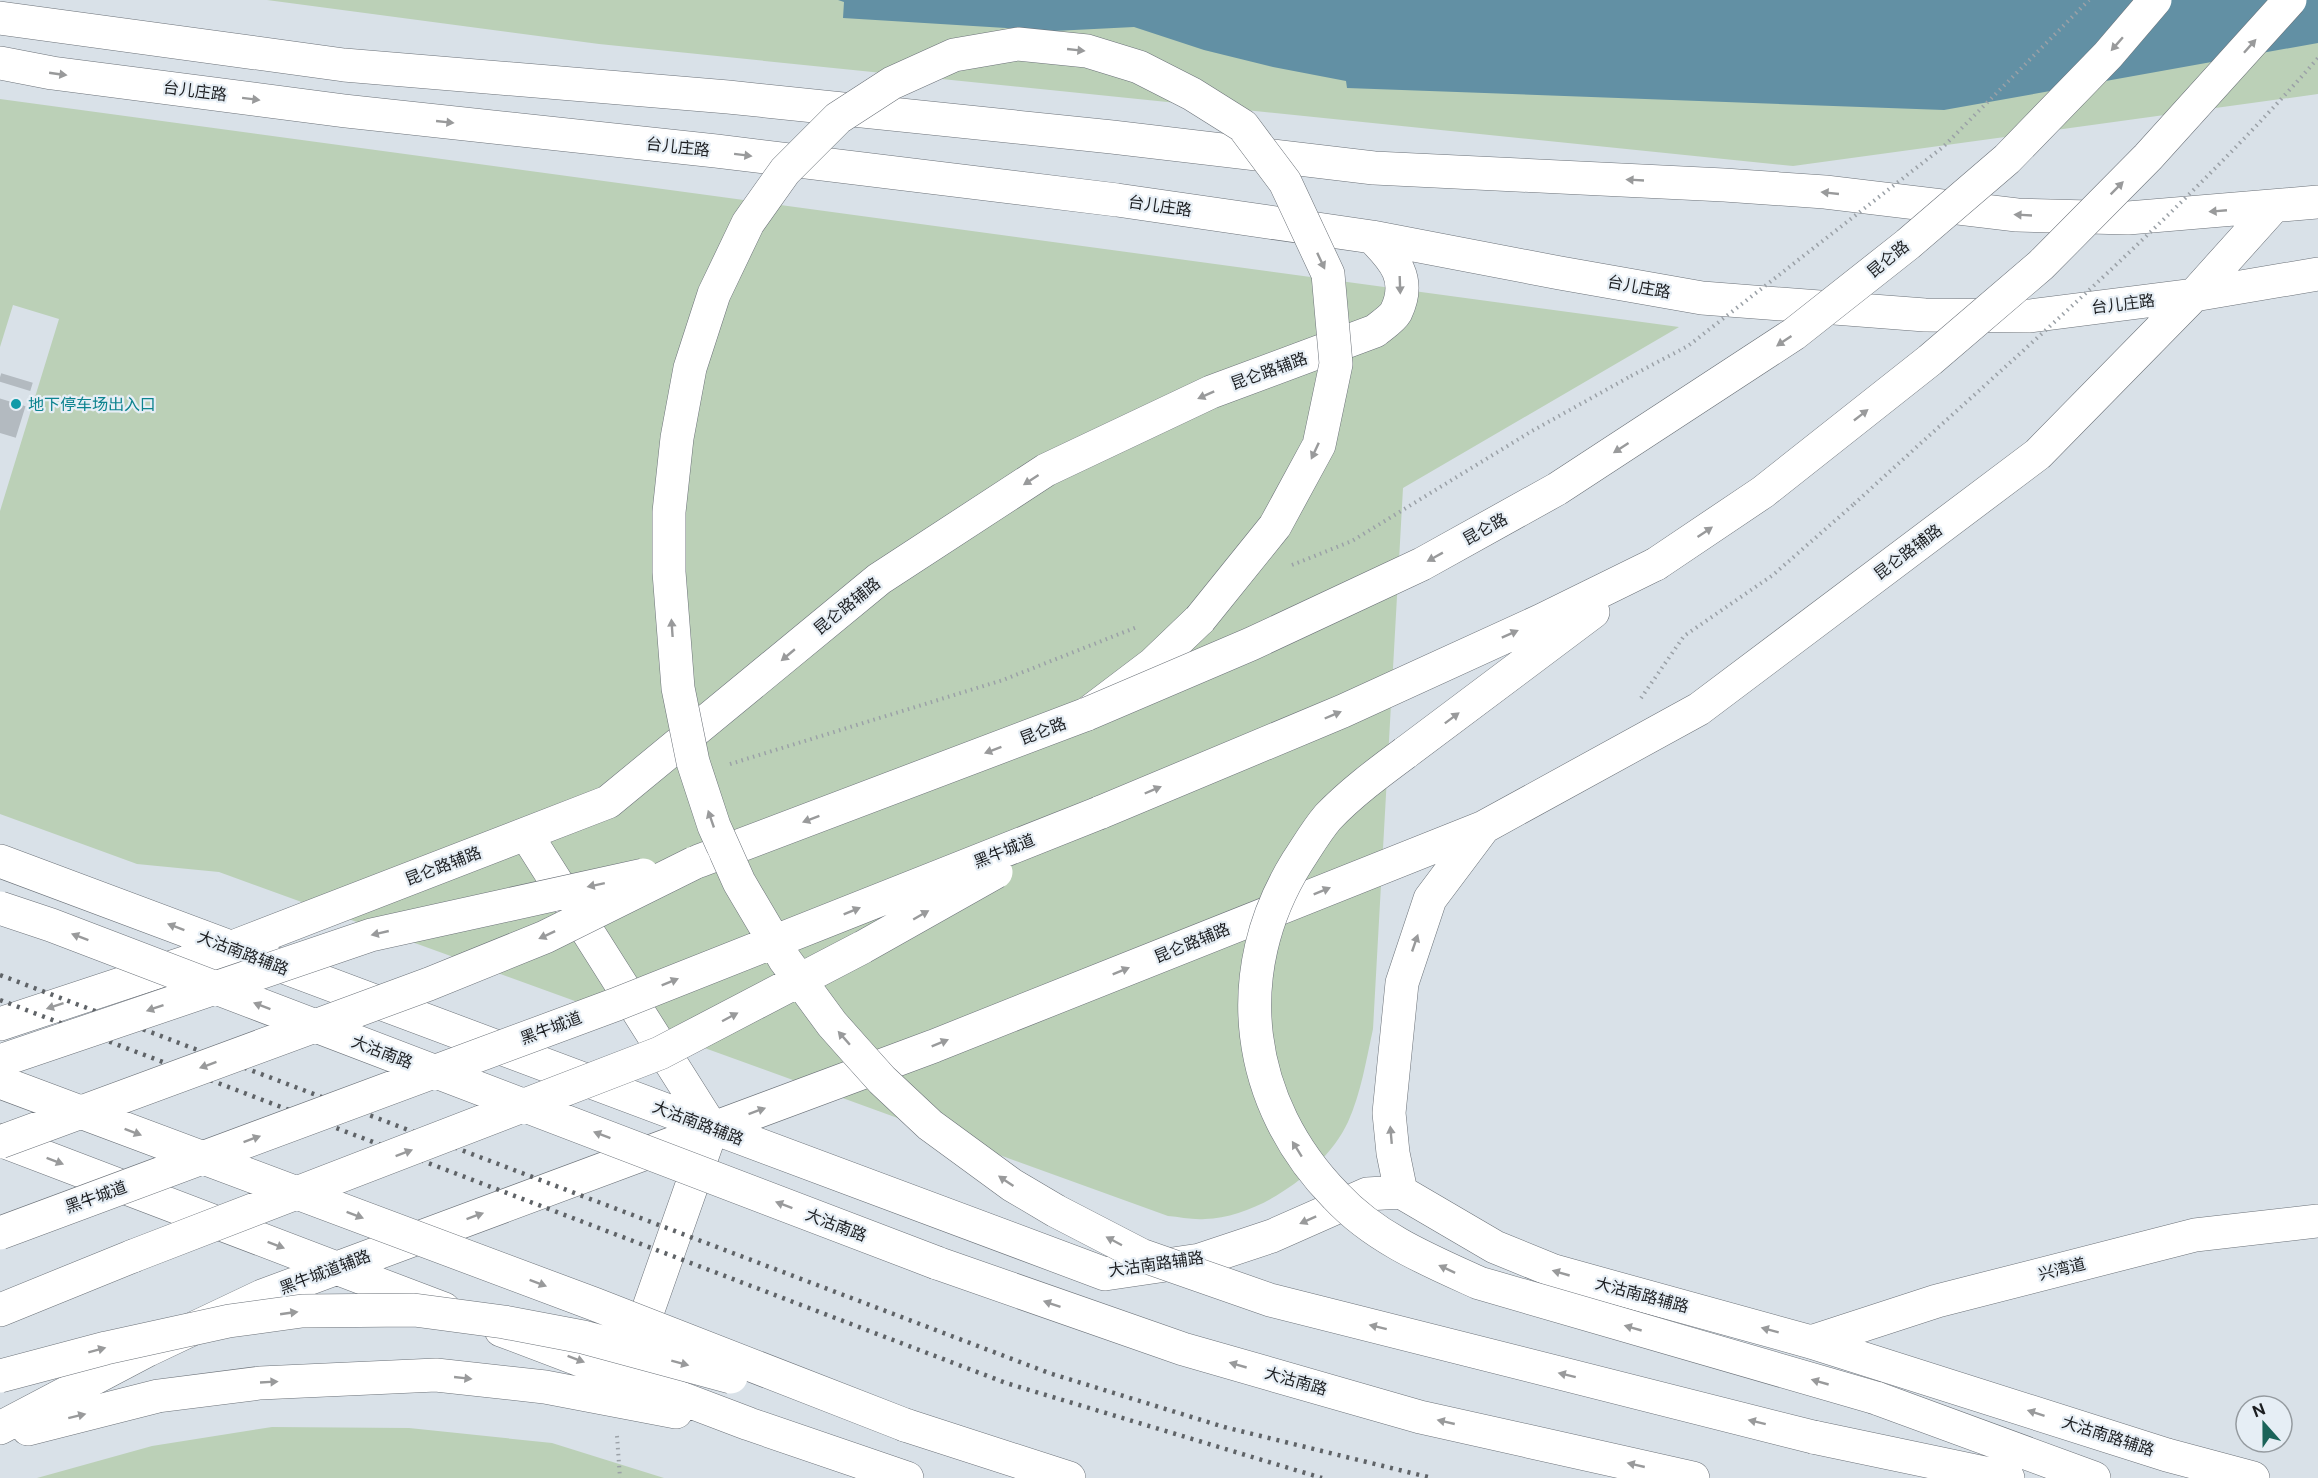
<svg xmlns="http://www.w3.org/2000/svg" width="2318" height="1478" font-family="'Public Sans','Noto Sans SC',sans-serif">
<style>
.green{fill:#bbd0b7}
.water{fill:#6290a4}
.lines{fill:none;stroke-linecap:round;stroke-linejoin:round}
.minor-tunnel{stroke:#b3bac0;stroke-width:33;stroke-dasharray:33 16;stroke-linecap:butt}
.minor-casing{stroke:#6b7178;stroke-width:34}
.highway-casing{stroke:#6b7178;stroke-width:34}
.path{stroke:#9ba1a7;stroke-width:4;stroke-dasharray:1.5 4.5;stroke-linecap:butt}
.minor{stroke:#fff;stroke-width:33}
.highway{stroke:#fff;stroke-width:33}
.rail{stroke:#5f6367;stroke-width:4.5;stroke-dasharray:3 6;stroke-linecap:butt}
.highway-bridge-casing{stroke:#6b7178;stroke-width:34;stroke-linecap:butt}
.path-bridge{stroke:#9ba1a7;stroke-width:4;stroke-dasharray:1.5 4.5;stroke-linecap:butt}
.highway-bridge{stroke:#fff;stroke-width:33}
.oneway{fill:#999a9b}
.culture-dot{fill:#0f9aa8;stroke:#e6eef5;stroke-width:2}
.labels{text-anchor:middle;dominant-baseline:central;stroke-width:4.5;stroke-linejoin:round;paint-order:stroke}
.street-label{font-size:16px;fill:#1c1e21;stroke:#e6eef5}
.culture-label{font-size:16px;fill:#0d838f;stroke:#e6eef5;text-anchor:start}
</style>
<rect width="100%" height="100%" fill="#d9e1e8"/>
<!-- green -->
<path class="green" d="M267,0H2318V94L1793,166L599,44Z
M0,99L1679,327L1403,488L1373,1029C1366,1061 1361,1093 1348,1122C1325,1171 1259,1217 1205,1219C1193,1220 1180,1217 1168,1216L219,872L137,864L0,814V511L59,319L13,305L0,347Z
M272,1427L409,1428L552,1443L664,1478H37L152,1446Z"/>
<!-- water -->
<path class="water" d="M838,0H2318V43L1944,110L1347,88L1346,81L1273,67L1204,50L1134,27L1054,31L843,18L844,2Z"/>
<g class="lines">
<!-- minor-tunnel -->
<path class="minor-tunnel" d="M0,433L17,378"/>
<!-- minor casing -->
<g class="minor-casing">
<path id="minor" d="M0,18L344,65L728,97L1112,137L1374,168L1724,185L1825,192L2017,215L2128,218L2318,202
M0,63L52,73L345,111L716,151L1117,200L1372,237L1560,273L1702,298L1925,315L2030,316L2194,295L2318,274
M526,834L712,1128L634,1350
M0,861L1105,1274L1200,1260L1272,1236L1367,1194L1401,1192L1495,1247L1554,1271L1811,1342L2167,1455L2253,1478
M0,1024L230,948L608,802L879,579L1046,470L1211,392L1375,331C1381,326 1392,319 1396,312C1412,279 1394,259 1372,237
M0,1140L444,1309
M1401,1192L1393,1153L1389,1113L1402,983L1430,899L1484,827
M501,1330L749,1424L907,1478
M1811,1342L1937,1301L2195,1235L2318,1221
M0,1428L148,1350L262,1296L934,1046L1484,827L1699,709L2038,454L2194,295L2274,206
M28,1429L158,1396L260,1383L436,1375L545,1387L676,1412"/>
</g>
<!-- highway casing -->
<g class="highway-casing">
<path id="highway" d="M1405,753L1593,612
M1099,813L1343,711L1540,621L1656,564
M699,861L1087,714L1153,664L1200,619
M937,1263L1183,1349L1420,1417L1693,1478
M0,1310L133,1256
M1876,1398L2094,1478
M905,1425L1069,1478
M1813,1437L2008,1478"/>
</g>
<!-- path -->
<path class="path" d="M1292,565L1352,541L1532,431L1631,376
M1641,698L1684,636L1773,575L1854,504
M730,764L1003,680L1137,627
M617,1436L620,1478"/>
<!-- minor -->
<use href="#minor" class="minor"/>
<!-- highway -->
<use href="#highway" class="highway"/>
<!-- rail -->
<path class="rail" d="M0,975L1049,1373L1224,1427L1432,1478
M0,1000L1006,1383L1322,1478"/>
<!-- highway-bridge casing -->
<g class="highway-bridge-casing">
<path id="highway-bridge" d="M1656,564L1763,492L1930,360L2041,265L2148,157L2290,0
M1200,619L1275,526L1319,445L1336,364L1328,274L1285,182L1243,126L1192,94L1139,67L1087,51L1018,44L954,55L892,83L838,118L785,171L748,223L714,294L690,368L677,438L669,512V572L678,688L693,762L714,826L739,882L785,960L832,1024L856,1051L882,1080L930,1125L1012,1185L1056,1211L1141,1255L1270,1300L1813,1437
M1087,714L1251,644L1422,564L1557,489L1794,334L1908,244L2007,159L2108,55L2155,0
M1405,753C1378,773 1351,793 1328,817C1316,831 1307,847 1297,862C1228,973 1245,1103 1336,1196C1375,1238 1428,1260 1479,1283L1876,1398
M0,908L51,925L937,1263
M0,1061L371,935L643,875
M0,1082L594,1304L905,1425
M0,1142L429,984L545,937L694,863
M0,1233L617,1004L1099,813
M133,1256L660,1053L863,947L996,872
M0,1376L106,1348L229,1321L302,1311L414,1310L504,1322L583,1337L731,1377"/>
</g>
<!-- path-bridge -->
<path class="path-bridge" d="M1631,376L1688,346L1943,147L2089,0
M1854,504C2011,360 2178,218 2318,58"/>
<!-- highway-bridge -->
<use href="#highway-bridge" class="highway-bridge"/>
</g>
<!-- one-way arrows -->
<defs><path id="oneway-solid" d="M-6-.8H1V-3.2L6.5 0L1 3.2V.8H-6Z" transform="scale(1.5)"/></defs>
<g class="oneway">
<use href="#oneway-solid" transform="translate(2117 44) rotate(131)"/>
<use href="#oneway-solid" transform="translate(2250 46) rotate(-48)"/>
<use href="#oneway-solid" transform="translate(1076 50) rotate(6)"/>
<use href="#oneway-solid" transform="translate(58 74) rotate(8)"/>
<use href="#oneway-solid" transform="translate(251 99) rotate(7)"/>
<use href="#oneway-solid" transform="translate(445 122) rotate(6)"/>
<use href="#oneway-solid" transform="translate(743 155) rotate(7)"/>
<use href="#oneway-solid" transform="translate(1635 180) rotate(-177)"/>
<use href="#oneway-solid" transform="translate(2117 188) rotate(-45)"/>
<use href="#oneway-solid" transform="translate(1830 193) rotate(-174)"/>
<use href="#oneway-solid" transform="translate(2218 211) rotate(175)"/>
<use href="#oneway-solid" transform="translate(2023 215) rotate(-177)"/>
<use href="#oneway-solid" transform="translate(1321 261) rotate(65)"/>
<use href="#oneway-solid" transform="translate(1400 285) rotate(88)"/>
<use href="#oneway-solid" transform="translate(1784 341) rotate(146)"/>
<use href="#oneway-solid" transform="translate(1206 395) rotate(156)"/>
<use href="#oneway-solid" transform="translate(1861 415) rotate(-38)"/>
<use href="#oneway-solid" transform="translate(1621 448) rotate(147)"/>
<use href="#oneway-solid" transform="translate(1315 451) rotate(115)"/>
<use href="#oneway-solid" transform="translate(1031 480) rotate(147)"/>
<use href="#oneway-solid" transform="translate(1705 532) rotate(-34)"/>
<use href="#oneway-solid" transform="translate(1435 557) rotate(151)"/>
<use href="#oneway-solid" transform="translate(672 628) rotate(-94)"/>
<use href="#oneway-solid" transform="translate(1510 634) rotate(-24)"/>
<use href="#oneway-solid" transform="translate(788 655) rotate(140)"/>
<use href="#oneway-solid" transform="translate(1333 715) rotate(-23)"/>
<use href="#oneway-solid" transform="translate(1452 718) rotate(-37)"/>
<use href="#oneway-solid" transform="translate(993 750) rotate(159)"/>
<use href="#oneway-solid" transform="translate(1153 790) rotate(-23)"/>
<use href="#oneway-solid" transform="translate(711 819) rotate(-109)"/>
<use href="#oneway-solid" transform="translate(811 819) rotate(159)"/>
<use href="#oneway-solid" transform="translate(596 885) rotate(168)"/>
<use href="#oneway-solid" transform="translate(1322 891) rotate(-22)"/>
<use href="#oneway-solid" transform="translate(852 911) rotate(-22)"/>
<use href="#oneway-solid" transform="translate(921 915) rotate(-30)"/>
<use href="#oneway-solid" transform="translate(176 927) rotate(-159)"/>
<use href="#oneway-solid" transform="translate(380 933) rotate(167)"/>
<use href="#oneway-solid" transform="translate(547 935) rotate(155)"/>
<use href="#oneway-solid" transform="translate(80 937) rotate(-159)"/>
<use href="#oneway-solid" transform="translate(1415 943) rotate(-71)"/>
<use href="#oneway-solid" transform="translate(1121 971) rotate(-22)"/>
<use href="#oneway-solid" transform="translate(670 982) rotate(-22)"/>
<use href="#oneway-solid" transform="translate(55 1006) rotate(162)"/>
<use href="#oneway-solid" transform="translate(262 1006) rotate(-159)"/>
<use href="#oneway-solid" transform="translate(155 1008) rotate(161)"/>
<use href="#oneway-solid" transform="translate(730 1017) rotate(-28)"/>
<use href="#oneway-solid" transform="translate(844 1038) rotate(-131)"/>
<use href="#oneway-solid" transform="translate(940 1043) rotate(-22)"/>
<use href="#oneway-solid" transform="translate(208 1065) rotate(160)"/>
<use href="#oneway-solid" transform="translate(757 1111) rotate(-20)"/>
<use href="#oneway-solid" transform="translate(133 1132) rotate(21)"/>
<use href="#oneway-solid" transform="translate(602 1135) rotate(-159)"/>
<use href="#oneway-solid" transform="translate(1391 1135) rotate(-95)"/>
<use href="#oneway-solid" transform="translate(252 1139) rotate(-20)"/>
<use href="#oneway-solid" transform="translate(1297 1149) rotate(-122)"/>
<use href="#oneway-solid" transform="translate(404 1153) rotate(-21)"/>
<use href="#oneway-solid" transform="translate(55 1161) rotate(21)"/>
<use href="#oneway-solid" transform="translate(1006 1181) rotate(-146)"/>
<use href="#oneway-solid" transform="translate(784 1205) rotate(-159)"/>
<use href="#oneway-solid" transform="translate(355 1215) rotate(21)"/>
<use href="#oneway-solid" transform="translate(475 1216) rotate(-20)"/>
<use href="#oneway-solid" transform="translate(1308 1220) rotate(156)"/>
<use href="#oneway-solid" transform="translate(1114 1241) rotate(-152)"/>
<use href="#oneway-solid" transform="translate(276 1245) rotate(21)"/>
<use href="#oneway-solid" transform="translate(1447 1269) rotate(-155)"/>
<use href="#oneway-solid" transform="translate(1561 1273) rotate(-164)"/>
<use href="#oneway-solid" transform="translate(538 1283) rotate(21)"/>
<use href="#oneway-solid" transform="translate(1052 1304) rotate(-161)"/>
<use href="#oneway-solid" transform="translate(289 1313) rotate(-8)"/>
<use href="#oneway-solid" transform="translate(1378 1327) rotate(-166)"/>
<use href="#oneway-solid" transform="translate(1633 1328) rotate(-164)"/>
<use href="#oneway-solid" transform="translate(1770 1330) rotate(-165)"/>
<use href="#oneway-solid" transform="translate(97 1350) rotate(-15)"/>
<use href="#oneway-solid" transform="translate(576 1359) rotate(21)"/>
<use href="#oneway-solid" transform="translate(680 1363) rotate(15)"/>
<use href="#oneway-solid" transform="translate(1238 1365) rotate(-164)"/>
<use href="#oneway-solid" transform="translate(1567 1375) rotate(-166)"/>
<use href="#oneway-solid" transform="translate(463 1378) rotate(6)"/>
<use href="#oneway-solid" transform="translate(269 1382) rotate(-3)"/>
<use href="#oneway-solid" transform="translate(1820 1382) rotate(-164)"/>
<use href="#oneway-solid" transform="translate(2036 1413) rotate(-162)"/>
<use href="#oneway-solid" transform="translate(77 1416) rotate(-14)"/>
<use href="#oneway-solid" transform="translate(1446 1422) rotate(-167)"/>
<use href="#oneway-solid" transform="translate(1757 1422) rotate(-166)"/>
<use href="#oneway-solid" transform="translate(1636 1465) rotate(-167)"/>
</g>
<!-- markers -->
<circle class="culture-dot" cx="16" cy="404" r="6"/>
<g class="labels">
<!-- street labels -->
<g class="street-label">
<text transform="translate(195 91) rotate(7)">台儿庄路</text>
<text transform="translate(678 147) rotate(6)">台儿庄路</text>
<text transform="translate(1160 206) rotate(8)">台儿庄路</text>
<text transform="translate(1888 259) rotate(-39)">昆仑路</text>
<text transform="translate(1639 287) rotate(10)">台儿庄路</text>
<text transform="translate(2123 304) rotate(-7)">台儿庄路</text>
<text transform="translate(1269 371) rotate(-20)">昆仑路辅路</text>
<text transform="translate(1485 529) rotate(-29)">昆仑路</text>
<text transform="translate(1908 552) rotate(-37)">昆仑路辅路</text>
<text transform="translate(847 606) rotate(-39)">昆仑路辅路</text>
<text transform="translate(1043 731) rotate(-21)">昆仑路</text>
<text transform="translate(1004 851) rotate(-22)">黑牛城道</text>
<text transform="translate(443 866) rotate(-21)">昆仑路辅路</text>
<text transform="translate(1192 943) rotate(-22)">昆仑路辅路</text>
<text transform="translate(243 953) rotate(21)">大沽南路辅路</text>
<text transform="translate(551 1028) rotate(-21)">黑牛城道</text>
<text transform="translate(382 1052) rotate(21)">大沽南路</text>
<text transform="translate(698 1123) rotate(21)">大沽南路辅路</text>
<text transform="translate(96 1197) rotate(-20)">黑牛城道</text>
<text transform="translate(836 1225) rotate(21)">大沽南路</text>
<text transform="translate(1156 1264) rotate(-8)">大沽南路辅路</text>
<text transform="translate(2062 1269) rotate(-14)">兴湾道</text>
<text transform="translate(325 1272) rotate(-21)">黑牛城道辅路</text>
<text transform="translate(1642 1295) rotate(15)">大沽南路辅路</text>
<text transform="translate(1296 1381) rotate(16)">大沽南路</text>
<text transform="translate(2108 1436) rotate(18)">大沽南路辅路</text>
</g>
<!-- culture labels -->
<g class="culture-label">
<text x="28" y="404">地下停车场出入口</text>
</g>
</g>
<!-- north arrow -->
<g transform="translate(2264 1424) rotate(339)"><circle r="28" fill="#e6eef5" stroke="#959ba0" stroke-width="1.5"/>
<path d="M0-4.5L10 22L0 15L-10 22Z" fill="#1a6359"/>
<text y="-9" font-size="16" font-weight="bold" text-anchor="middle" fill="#1c1e21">N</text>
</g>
</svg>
